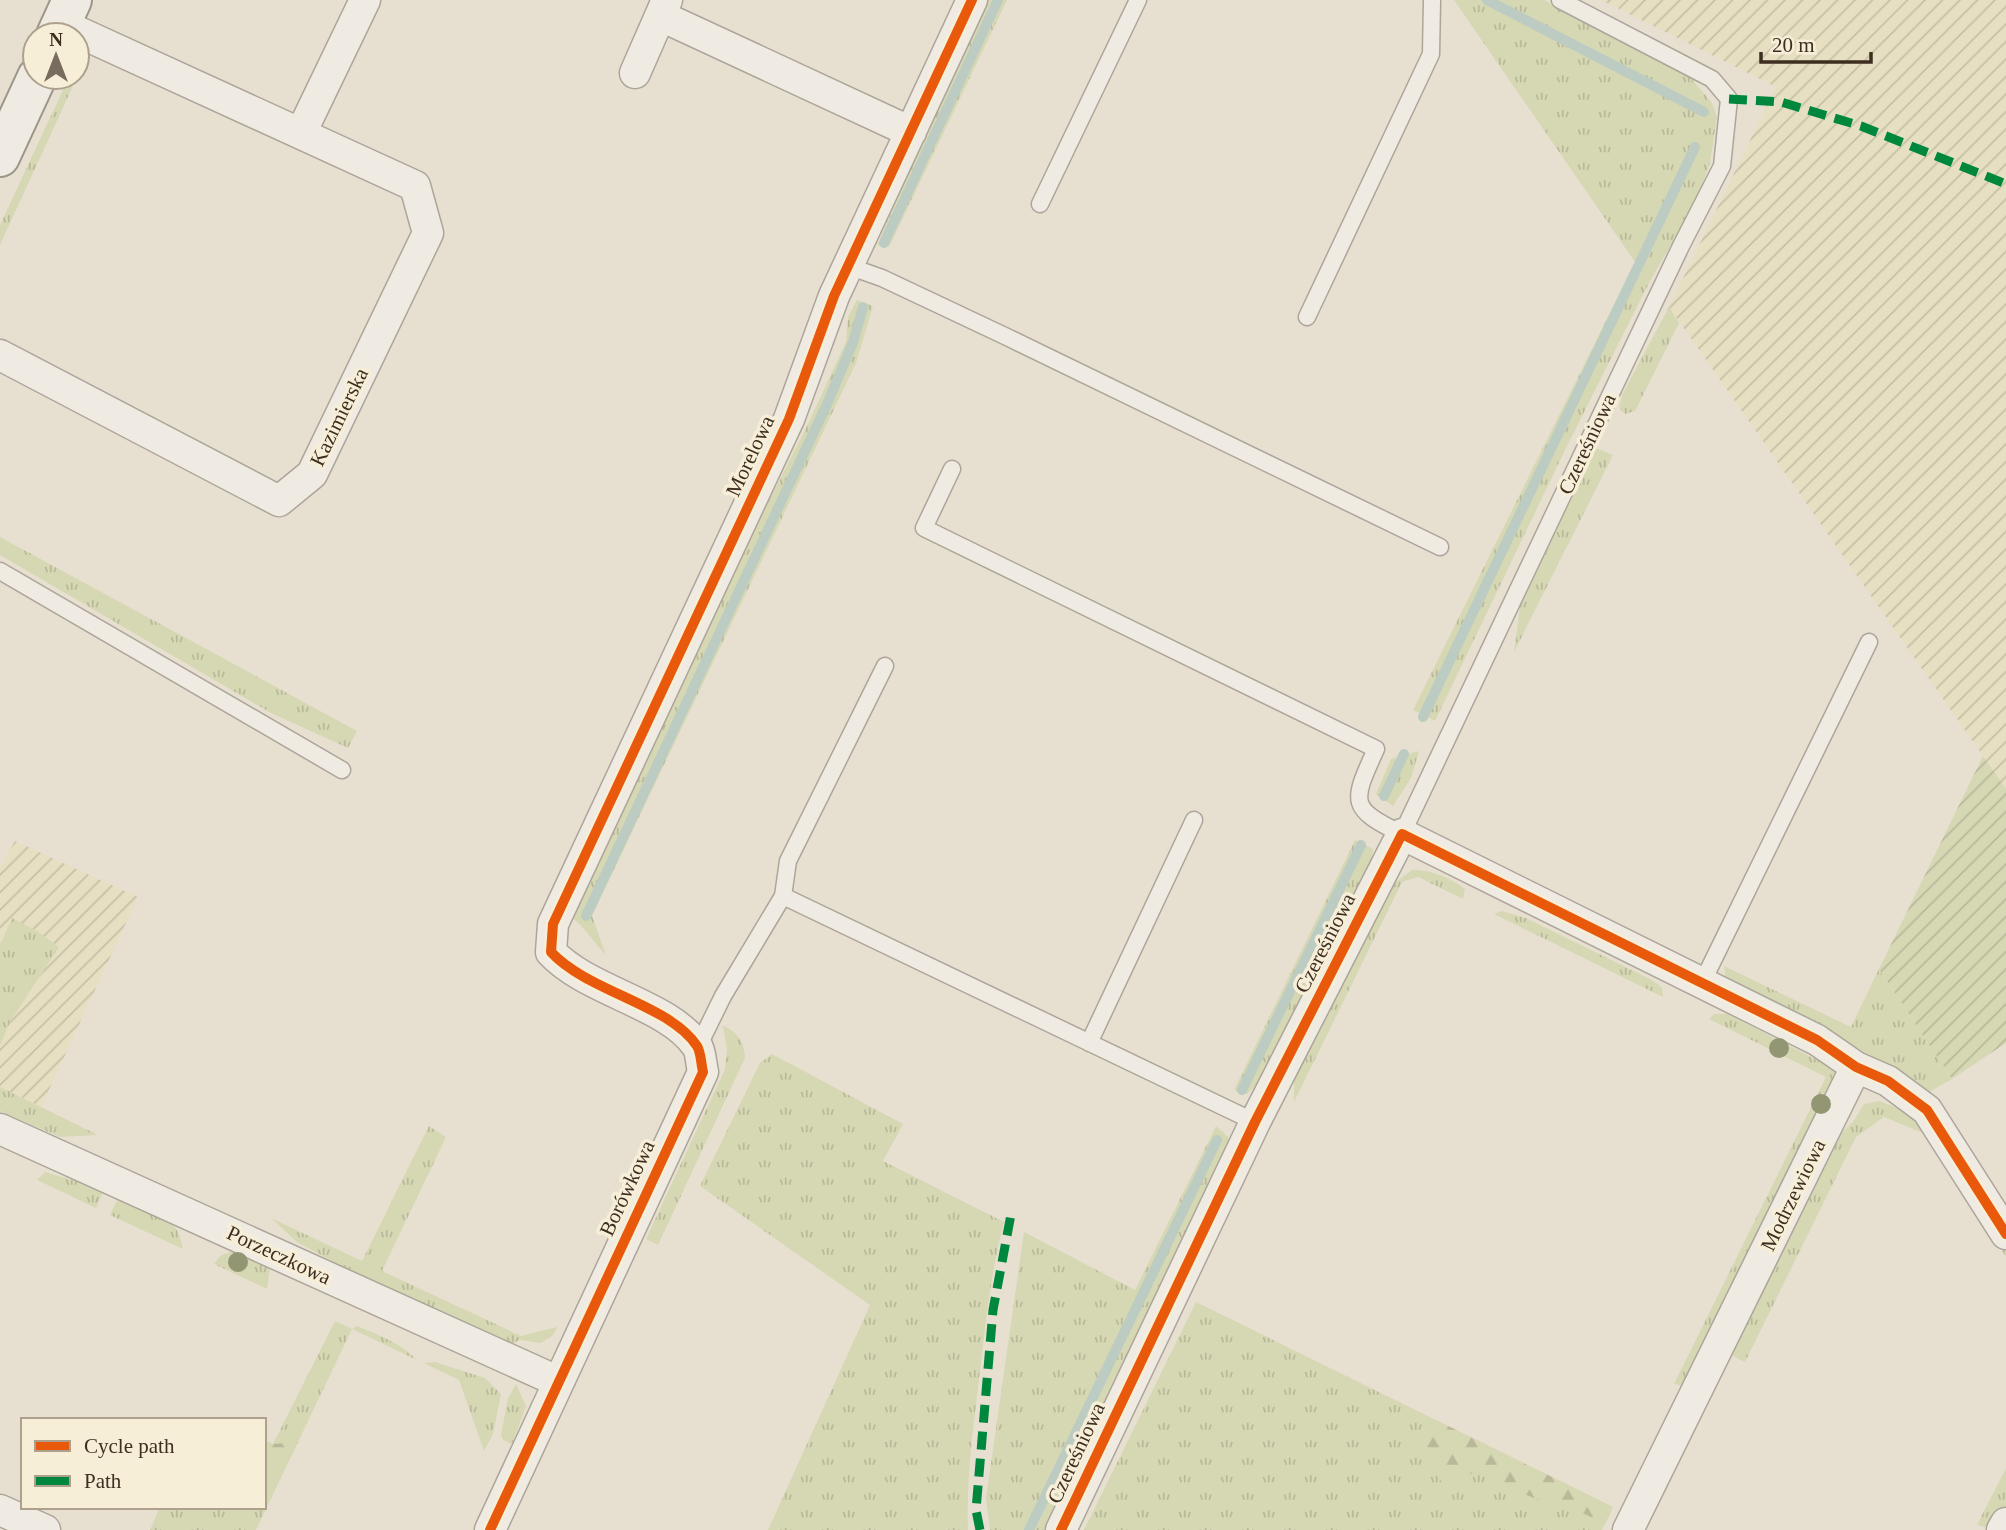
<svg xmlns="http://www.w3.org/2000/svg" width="2006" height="1530" font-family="'Times New Roman',serif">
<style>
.farmland{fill:url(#farmland-furrows)}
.grass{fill:url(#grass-tufts)}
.forest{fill:url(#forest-firs)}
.garden{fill:url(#garden-furrows)}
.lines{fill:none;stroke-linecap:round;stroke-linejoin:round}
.stream{stroke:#bcccc2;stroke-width:10}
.lane-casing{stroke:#ada599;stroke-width:19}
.street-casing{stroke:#ada599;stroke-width:33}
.secondary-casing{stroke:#9c958a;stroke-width:42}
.lane{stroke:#efebe3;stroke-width:16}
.street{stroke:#efebe3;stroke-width:30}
.secondary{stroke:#efebe3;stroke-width:38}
.quiet{stroke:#00873e;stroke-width:9;stroke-dasharray:18 9;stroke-linecap:butt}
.cycleway-casing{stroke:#f7eed8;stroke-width:15}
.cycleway{stroke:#e8590c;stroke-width:10}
.tree{fill:#929673}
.labels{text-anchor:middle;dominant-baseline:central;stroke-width:7;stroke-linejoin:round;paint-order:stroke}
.street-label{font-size:21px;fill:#3d2e20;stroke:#f7eed8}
</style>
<defs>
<pattern id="farmland-furrows" width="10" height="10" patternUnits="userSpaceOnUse" patternTransform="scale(1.75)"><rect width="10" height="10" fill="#e6dfc2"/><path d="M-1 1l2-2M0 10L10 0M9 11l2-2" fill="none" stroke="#c6c0a6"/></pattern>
<pattern id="grass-tufts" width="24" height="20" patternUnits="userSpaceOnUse" patternTransform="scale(1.75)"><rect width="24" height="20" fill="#d6d7b3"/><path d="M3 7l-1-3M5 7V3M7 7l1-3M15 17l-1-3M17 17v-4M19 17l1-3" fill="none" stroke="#b9b99a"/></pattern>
<pattern id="forest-firs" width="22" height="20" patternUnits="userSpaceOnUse" patternTransform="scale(1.75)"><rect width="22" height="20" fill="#d6d7b3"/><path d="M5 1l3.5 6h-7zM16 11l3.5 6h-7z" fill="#b9b99a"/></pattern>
<pattern id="garden-furrows" width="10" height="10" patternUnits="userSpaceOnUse" patternTransform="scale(1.75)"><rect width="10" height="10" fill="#d6d7b3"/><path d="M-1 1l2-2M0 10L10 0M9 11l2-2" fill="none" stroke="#b9b99a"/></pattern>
</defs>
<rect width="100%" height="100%" fill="#e7e0d1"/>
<!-- farmland -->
<path class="farmland" d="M1601,0H2006V789L1669,307L1776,87Z
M15,841L138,897L41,1107L0,1087V1046L10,1022L59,947L12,918L0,945V867Z"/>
<!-- grass -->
<path class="grass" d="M984,0H1007L889,247L877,245Z
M1454,0H1544L1690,77L1712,103L1717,117L1710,163L1696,201L1650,281L1566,448L1435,721L1413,710L1635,262Z
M69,77H77L0,245V225Z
M857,300L873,306L856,363L592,916L606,955C593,942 585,927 570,916L707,623L807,426L846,342L848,317Z
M1669,307L1679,323L1635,411L1625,414L1619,408L1622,395Z
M1596,448L1613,455L1514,652L1520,607Z
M0,537L357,731L348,748L271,713L0,555Z
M1419,751L1411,778L1393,806L1376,794L1391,759Z
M1355,840L1373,849L1372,858L1261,1081L1247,1094L1234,1090Z
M1412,870C1432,870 1449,877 1465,889L1463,899L1418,877L1402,882L1294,1102V1076L1331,995L1365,940L1392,885Z
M1501,911L1526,918L1652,980L1662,988L1663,997L1494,914Z
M12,918L37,931L59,947L10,1022L0,1046V945Z
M1724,966L1851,1027L1879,969L1952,1079L1929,1092L1919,1089L1856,1047L1726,983Z
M1714,1014H1727L1837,1070L1840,1080L1776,1219L1758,1230L1683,1386L1674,1384L1826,1077L1709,1019Z
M723,1026C737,1031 745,1043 745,1058L658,1245L646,1239L725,1069L727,1049Z
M772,1054L903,1124L883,1161L1004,1222C991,1271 986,1320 980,1370C974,1424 966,1476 968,1530H768L870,1305L700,1186L760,1063Z
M0,1087L98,1135L60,1137L0,1111Z
M1879,1101L1916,1115L2006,1245V1257L1925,1134L1884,1117L1856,1137L1745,1362L1729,1354L1843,1131L1853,1122L1864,1104Z
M429,1126L446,1137L382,1271L521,1336L557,1327L553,1335L541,1343L520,1340L510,1345L385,1290L297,1242L271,1218L362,1261Z
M1216,1126L1228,1137L1230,1149L1045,1530H990L986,1498L1024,1232L1135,1290Z
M45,1172L96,1187L103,1192L96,1208L37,1180Z
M119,1196C152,1209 176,1211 183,1249L110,1215Z
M232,1251L246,1254L270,1266L267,1289L214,1264L220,1256Z
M1196,1302L1613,1507L1602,1530H1084Z
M335,1321L352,1329L357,1326C377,1334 402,1344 417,1360L352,1329L256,1530H150L160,1507H264V1440L273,1444Z
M435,1362L485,1378L501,1394L493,1434L484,1451L459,1380L424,1363Z
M516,1384L526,1406L512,1444L503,1440L501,1435L508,1398Z
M2006,1468V1511L1997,1530L1977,1525Z"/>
<!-- forest -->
<path class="forest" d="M1434,1419L1613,1507L1605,1524C1576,1507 1546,1504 1516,1491C1499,1484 1500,1474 1479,1468L1458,1484H1444C1423,1464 1416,1443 1434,1419Z
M264,1440L273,1444L288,1443L295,1448L285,1469H276L264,1494Z"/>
<!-- garden -->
<path class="garden" d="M1983,756L2006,789V1043L1952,1079L1879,969Z"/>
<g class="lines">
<!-- stream -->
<path class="stream" d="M1487,0L1704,112
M884,243L998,0
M1423,717L1695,147
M1384,796L1404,754
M586,916L828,402L853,342L863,307
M1242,1090L1361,845
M1029,1530L1217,1140"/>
<!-- lane casing -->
<g class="lane-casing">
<path id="lane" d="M1040,204L1138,0
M848,266L882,278L1007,337L1440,547
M1307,317L1431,54L1432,0
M952,469L924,528L1376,749C1352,802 1348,808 1402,834L1681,246L1722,166L1729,99L1712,79L1560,0
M0,571L342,770
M783,896L1255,1122
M1702,983L1869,642
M1089,1043L1194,820
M698,1047L723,996L783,896L788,861L885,666"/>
</g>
<!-- street casing -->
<g class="street-casing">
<path id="street" d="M661,16L911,132
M635,73L667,0
M301,133L365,0
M0,355L279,501L312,474L428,233L415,186L61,24
M0,1129L557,1381
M0,1510L45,1530
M490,1530L703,1072C701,1064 701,1052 697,1046C669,1004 588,992 551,952L553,924L789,419L834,296L972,0
M1061,1530L1255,1122L1402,834L1817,1040L1856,1067L1888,1081L1927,1110L2006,1234
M1628,1530L1856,1067
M2002,1530L2006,1523"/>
</g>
<!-- secondary casing -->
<g class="secondary-casing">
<path id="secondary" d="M56,35L72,0
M0,157L37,77"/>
</g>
<!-- lane -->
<use href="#lane" class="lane"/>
<!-- street -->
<use href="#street" class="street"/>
<!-- secondary -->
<use href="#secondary" class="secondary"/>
<!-- quiet -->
<path class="quiet" d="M1729,99L1781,102L1861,126L2006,184
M980,1530L976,1510L993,1310L1012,1209"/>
<!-- cycleway casing -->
<g class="cycleway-casing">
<path id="cycleway" d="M490,1530L703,1072C701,1064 701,1052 697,1046C669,1004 588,992 551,952L553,924L789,419L834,296L972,0
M1061,1530L1255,1122L1402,834L1817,1040L1856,1067L1888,1081L1927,1110L2006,1234"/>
</g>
<!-- cycleway -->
<use href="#cycleway" class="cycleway"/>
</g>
<!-- trees -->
<g class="tree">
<circle cx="1779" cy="1048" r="10"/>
<circle cx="1821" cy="1104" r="10"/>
<circle cx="238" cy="1262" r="10"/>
</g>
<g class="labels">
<!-- street labels -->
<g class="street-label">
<text transform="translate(339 417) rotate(-64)">Kazimierska</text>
<text transform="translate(1587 444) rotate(-65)">Czereśniowa</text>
<text transform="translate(750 456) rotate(-65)">Morelowa</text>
<text transform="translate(1325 943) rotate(-63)">Czereśniowa</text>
<text transform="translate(627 1188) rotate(-65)">Borówkowa</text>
<text transform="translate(1793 1195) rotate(-64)">Modrzewiowa</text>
<text transform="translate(279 1255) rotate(25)">Porzeczkowa</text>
<text transform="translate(1076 1453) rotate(-65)">Czereśniowa</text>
</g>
</g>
<!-- legend -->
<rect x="21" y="1418" width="245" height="91" fill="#f7eed8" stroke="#ada18e" stroke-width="2"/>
<rect x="35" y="1441" width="35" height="10" fill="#e8590c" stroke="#ada18e" stroke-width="2"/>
<text x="84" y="1453" font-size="21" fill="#3d2e20">Cycle path</text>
<rect x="35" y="1476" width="35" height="10" fill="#00873e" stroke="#ada18e" stroke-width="2"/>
<text x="84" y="1488" font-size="21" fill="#3d2e20">Path</text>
<!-- north arrow -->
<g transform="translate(56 56)"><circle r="33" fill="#f7eed8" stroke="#ada18e" stroke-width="2"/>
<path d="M0-5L12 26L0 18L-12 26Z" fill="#786c5e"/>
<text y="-10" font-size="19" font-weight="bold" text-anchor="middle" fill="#3d2e20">N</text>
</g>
<!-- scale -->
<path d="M1761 52v10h110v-10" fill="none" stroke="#3d2e20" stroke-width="3.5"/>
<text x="1772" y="52" font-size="21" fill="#3d2e20" stroke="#f7eed8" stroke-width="5" paint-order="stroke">20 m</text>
</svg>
